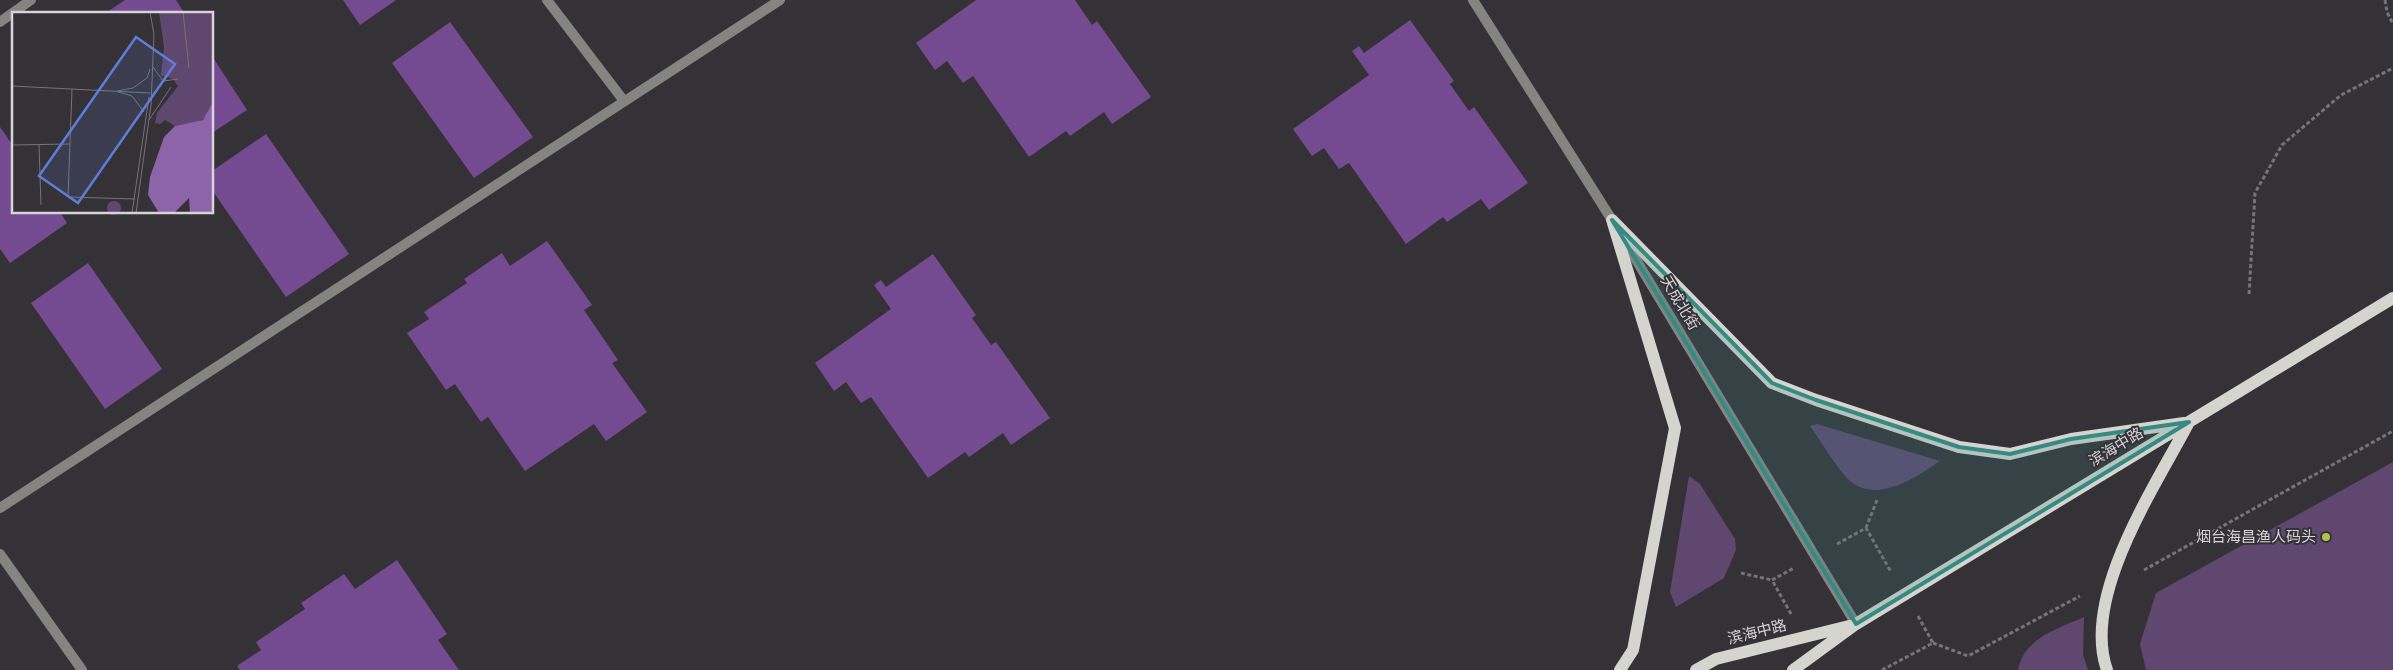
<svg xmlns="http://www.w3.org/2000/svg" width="2393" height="670" font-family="'Varela Round','Noto Sans SC',sans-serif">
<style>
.green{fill:#5f4770}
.building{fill:#744a90}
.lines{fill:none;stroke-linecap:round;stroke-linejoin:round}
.path{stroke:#767478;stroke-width:3;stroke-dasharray:4 2.5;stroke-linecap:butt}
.minor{stroke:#848481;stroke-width:10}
.primary{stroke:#d4d5ce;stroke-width:12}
.marked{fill:#378983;fill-opacity:0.2;stroke:#378983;stroke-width:4;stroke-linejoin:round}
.poi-dot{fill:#b9c046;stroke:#353237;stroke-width:2}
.labels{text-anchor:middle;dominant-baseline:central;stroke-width:4;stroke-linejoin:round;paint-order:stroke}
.street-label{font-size:15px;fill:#d6d4d8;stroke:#353237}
.poi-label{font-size:15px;fill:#d6d4d8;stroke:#353237;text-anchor:end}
.inset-road{fill:none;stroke:#757377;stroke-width:1}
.view{fill:#5e7dd8;fill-opacity:0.15;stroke:#5e7dd8;stroke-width:2.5}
.inset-edge{fill:none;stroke:#d6d4d8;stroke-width:2.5}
</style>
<rect width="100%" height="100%" fill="#353237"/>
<!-- green -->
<path class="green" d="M1817,424L1940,461C1915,478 1873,507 1846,477C1833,462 1822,443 1810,426Z
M2393,462V670H2146L2140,644L2156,593Z
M1689,476L1700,484L1735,539L1736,550L1724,578L1676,607L1670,592Z
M2084,617L2083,655L2088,670H2018C2024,638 2057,629 2084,617Z"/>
<!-- building -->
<path class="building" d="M125,0H176L185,14H104Z
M343,0H396L360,25Z
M976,0H1075L1092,25L1097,21L1151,97L1112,124L1104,112L1070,136L1066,131L1029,157L973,76L963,83L947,61L935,70L916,43Z
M1410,20L1454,81L1450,84L1469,111L1474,107L1528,183L1489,210L1481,199L1447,222L1443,217L1406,244L1349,163L1339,169L1324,148L1312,156L1293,129L1369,75L1352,51L1359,46L1364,53Z
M450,22L533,137L474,178L392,63Z
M212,56L247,110L212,133Z
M0,127L14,147V212H60L67,223L10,263L0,249Z
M266,134L349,254L286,297L212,190V171Z
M547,241L592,305L584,310L618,360L612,363L647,412L606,441L594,424L525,471L488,417L481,422L455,384L446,390L407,333L429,319L424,312L467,283L464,279L502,253L510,266Z
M933,254L976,315L972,318L991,345L996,342L1050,418L1011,445L1003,433L969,457L965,452L928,478L871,397L861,403L846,382L834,391L815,363L891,309L874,285L881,280L886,287Z
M88,263L162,369L105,409L31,303Z
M397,560L447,634L438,640L459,670H240L237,666L261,650L256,642L305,609L301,603L344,574L355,589Z"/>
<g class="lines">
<!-- path -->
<path class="path" d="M2385,0L2387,12L2393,24
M2249,294L2255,193L2282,145L2341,95L2393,68
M1866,528L1877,500
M1837,544L1866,528L1891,572
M2144,570L2393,431
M1741,573L1772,580
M1791,614L1772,580L1794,568
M1933,643L1968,656L2080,596
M1882,670L1933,643L1918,616"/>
<!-- minor -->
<path class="minor" d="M547,0L624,101
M1473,0L1612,220L1856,624
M0,22L31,0
M0,508L780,0
M0,554L82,670"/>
<!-- primary -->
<path class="primary" d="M1612,220L1772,383L1816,400L1959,447L2010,454L2071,439L2184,423
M1613,223L1675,428L1633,650L1620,670
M1696,670L1716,659L1849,626
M1793,670L1856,624L2393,298
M2107,670C2081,596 2155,487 2189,422"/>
</g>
<!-- marked area -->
<path class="marked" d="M1612,220L1772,383L1816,400L1959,447L2010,454L2071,439L2189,422L1856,624Z"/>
<!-- markers -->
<circle class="poi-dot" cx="2326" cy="537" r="5"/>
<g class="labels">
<!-- street labels -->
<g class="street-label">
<text transform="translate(1680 303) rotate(59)">天成北街</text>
<text transform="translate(2116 447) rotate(-31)">滨海中路</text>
<text transform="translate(1757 632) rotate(-14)">滨海中路</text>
</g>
<!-- poi labels -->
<g class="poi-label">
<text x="2316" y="537">烟台海昌渔人码头</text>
</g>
</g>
<!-- overview -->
<g transform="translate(12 12)">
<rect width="201" height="201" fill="#353237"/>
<path d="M147,0H201V90L194,106L185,110L163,114L153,108L148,112L143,111L145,101L166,74L161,67L149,63L152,35ZM95 196a7 7 0 1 1 14 0a7 7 0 1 1-14 0Z" fill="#5f4770"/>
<path d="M201,90V201H178L177,186L162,201H147L136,183L138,165L152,125L163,114L191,108Z" fill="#8d63aa"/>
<path class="inset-road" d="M171,0L177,56M141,55L151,69L166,67M0,74L138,81M60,77L56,185L123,187M105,79L121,76L135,66L138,57M106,80L120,84L132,100M137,108L159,75M0,133L58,132M27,133L29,193M120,201L137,85M124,201L139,93L142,22L138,0"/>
<path class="view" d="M124,25L163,52L66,191L27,164Z"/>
<rect width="201" height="201" class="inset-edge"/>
</g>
</svg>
